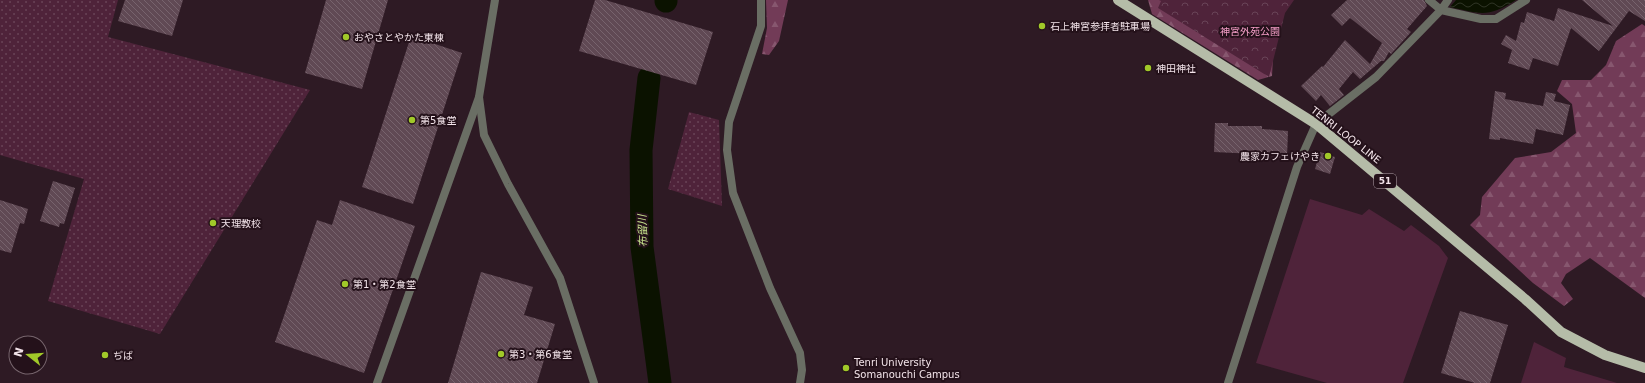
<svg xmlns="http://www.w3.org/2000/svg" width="1645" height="383" font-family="'DejaVu Sans','Noto Sans JP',sans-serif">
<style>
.grass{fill:#4f233a}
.forest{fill:url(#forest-firs)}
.park{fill:url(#park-crowns)}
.garden{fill:url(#garden-dots)}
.water{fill:url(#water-waves)}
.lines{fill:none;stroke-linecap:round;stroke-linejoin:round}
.river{stroke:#0b1200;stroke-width:23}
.building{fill:url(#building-back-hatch)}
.minor{stroke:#6a6e64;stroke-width:8}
.tertiary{stroke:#6a6e64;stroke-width:8}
.primary{stroke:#b5bca8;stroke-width:10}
.poi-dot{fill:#a1c929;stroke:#24111a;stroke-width:1.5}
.labels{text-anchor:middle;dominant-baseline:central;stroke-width:4;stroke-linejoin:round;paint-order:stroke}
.shield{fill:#24111a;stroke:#b5a5ac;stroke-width:1}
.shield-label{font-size:9px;font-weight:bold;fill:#f3e4ea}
.poi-label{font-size:10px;fill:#f3e4ea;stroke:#24111a;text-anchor:start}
.park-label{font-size:10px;fill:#f69fc9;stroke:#24111a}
.street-label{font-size:10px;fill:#f3e4ea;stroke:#24111a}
.water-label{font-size:11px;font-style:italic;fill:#c8e48d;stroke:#24111a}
</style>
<defs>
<pattern id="forest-firs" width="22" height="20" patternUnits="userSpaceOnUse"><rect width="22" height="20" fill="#723b57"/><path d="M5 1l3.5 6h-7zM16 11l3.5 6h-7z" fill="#87576f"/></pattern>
<pattern id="park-crowns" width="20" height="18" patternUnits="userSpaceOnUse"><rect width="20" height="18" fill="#4f233a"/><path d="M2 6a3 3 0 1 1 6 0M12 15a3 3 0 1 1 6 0" fill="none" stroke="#694357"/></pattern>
<pattern id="garden-dots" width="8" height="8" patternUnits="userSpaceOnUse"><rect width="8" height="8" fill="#4f233a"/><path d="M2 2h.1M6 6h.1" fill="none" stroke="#694357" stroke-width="1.8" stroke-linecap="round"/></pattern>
<pattern id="water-waves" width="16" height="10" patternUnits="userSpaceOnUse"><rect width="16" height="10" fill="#0b1200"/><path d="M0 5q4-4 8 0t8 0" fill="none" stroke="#2f3425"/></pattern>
<pattern id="building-back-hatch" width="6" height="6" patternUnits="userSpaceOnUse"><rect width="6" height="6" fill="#604954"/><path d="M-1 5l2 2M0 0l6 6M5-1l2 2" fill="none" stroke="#77636d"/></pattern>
</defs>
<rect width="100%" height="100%" fill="#2e1a24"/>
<!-- grass -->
<path class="grass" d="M1310,199L1362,215L1369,209L1404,231L1411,225L1439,246L1448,258L1403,383H1327L1256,363Z
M1534,342L1566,358L1564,367L1617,383H1521Z"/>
<!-- forest -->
<path class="forest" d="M766,0H788L779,41L769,55L762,54L767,28Z
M1148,0H1289L1275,23L1272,76L1258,80L1152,14Z
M1642,24L1645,26V298L1590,258L1566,274L1561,283L1573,299L1564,306L1533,283L1470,225L1480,215L1482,197L1515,158L1551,152L1576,133L1572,104L1557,91L1562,80H1591L1606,65L1616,41Z"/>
<!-- park -->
<path class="park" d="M1159,0H1294L1285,13L1269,77L1158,8L1161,1Z"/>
<!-- garden -->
<path class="garden" d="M0,0H118L108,37L310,90L160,334L48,301L84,179L0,155Z
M689,112L719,120L722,206L668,189Z"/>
<!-- water -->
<path class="water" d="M1456,0H1516C1488,18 1481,14 1450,7Z"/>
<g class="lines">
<!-- river -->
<path class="river" d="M666,1V0
M649,78L641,150L642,247L660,383"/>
</g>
<!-- building -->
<path class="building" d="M125,0H183L172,36L118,21Z
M326,0H388L362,89L305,73Z
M595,0H605L713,32L696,85L579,51Z
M1347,0H1424L1427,6L1407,29L1411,32L1391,54L1389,52L1384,61H1381L1360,79L1353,72L1339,89L1344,95L1330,106L1321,95L1316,101L1301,86L1322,66L1323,67L1345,40L1370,64L1382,43L1350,18L1342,26L1331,15Z
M1582,0H1645V21L1629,11L1599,51L1571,28L1558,66L1533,58L1529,70L1508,63L1512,50L1501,44L1506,35L1516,41L1521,22L1524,23L1527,12L1554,21L1558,8L1613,26Z
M411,36L462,53L413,204L362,187Z
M1495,91L1506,93L1505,99L1543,106L1546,92L1556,94L1554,101L1570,105L1563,135L1536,129L1533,144L1500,138V140L1489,139Z
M1215,123H1228V126H1262V129L1288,131L1287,158L1275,157V155L1214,152Z
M1320,152L1335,157L1330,174L1315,169Z
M53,181L75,188L64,224L60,223L59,227L40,221Z
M0,200L28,209L24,224L20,223L11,253L0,250Z
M340,200L415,226L364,373L275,342L317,220L332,225Z
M481,272L533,287L524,315L555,324L537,383H448Z
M1460,311L1508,325L1490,383H1475L1441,373Z"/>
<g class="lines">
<!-- minor -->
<path class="minor" d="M761,0V26L729,122L727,150L733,193L770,288L800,353L802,370L800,383
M1429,0L1441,10L1481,19H1496L1526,0
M1316,124L1376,77L1441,10L1448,0
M377,383L479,97"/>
<!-- tertiary -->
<path class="tertiary" d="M495,0L479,97L484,135L508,184L560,278L594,383
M1228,383L1297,167L1316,124"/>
<!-- primary -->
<path class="primary" d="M1118,0L1316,124L1525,299L1561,332L1605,355L1645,368"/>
</g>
<!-- markers -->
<g class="poi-dot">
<circle cx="1042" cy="26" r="4"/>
<circle cx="346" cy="37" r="4"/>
<circle cx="1148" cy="68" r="4"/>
<circle cx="412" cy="120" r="4"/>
<circle cx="1328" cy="156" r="4"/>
<circle cx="213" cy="223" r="4"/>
<circle cx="345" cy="284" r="4"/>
<circle cx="501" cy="354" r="4"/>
<circle cx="105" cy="355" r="4"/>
<circle cx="846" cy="368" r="4"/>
</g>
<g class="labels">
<!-- shield labels -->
<rect class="shield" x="1374" y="174" width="22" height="14" rx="3"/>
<g class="shield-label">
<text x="1385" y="181">51</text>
</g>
<!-- poi labels -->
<g class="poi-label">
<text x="1050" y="26">石上神宮参拝者駐車場</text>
<text x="354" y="37">おやさとやかた東棟</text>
<text x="1156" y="68">神田神社</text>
<text x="420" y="120">第5食堂</text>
<text x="1320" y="156" text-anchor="end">農家カフェけやき</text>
<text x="221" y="223">天理教校</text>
<text x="353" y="284">第1・第2食堂</text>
<text x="509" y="354">第3・第6食堂</text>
<text x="113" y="355">ぢば</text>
<text x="854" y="362">Tenri University<tspan x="854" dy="12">Somanouchi Campus</tspan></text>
</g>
<!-- park labels -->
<g class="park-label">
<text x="1250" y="31">神宮外苑公園</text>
</g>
<!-- street labels -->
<g class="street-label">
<text transform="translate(1346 135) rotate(38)">TENRI LOOP LINE</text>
</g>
<!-- water labels -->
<g class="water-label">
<text transform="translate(643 231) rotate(-92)">布留川</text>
</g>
</g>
<!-- north arrow -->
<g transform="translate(28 355) rotate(287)"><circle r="19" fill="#24111a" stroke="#77656d"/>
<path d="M0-3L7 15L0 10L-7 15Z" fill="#a1c929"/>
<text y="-6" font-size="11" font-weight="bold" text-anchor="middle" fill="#f3e4ea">N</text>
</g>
</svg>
